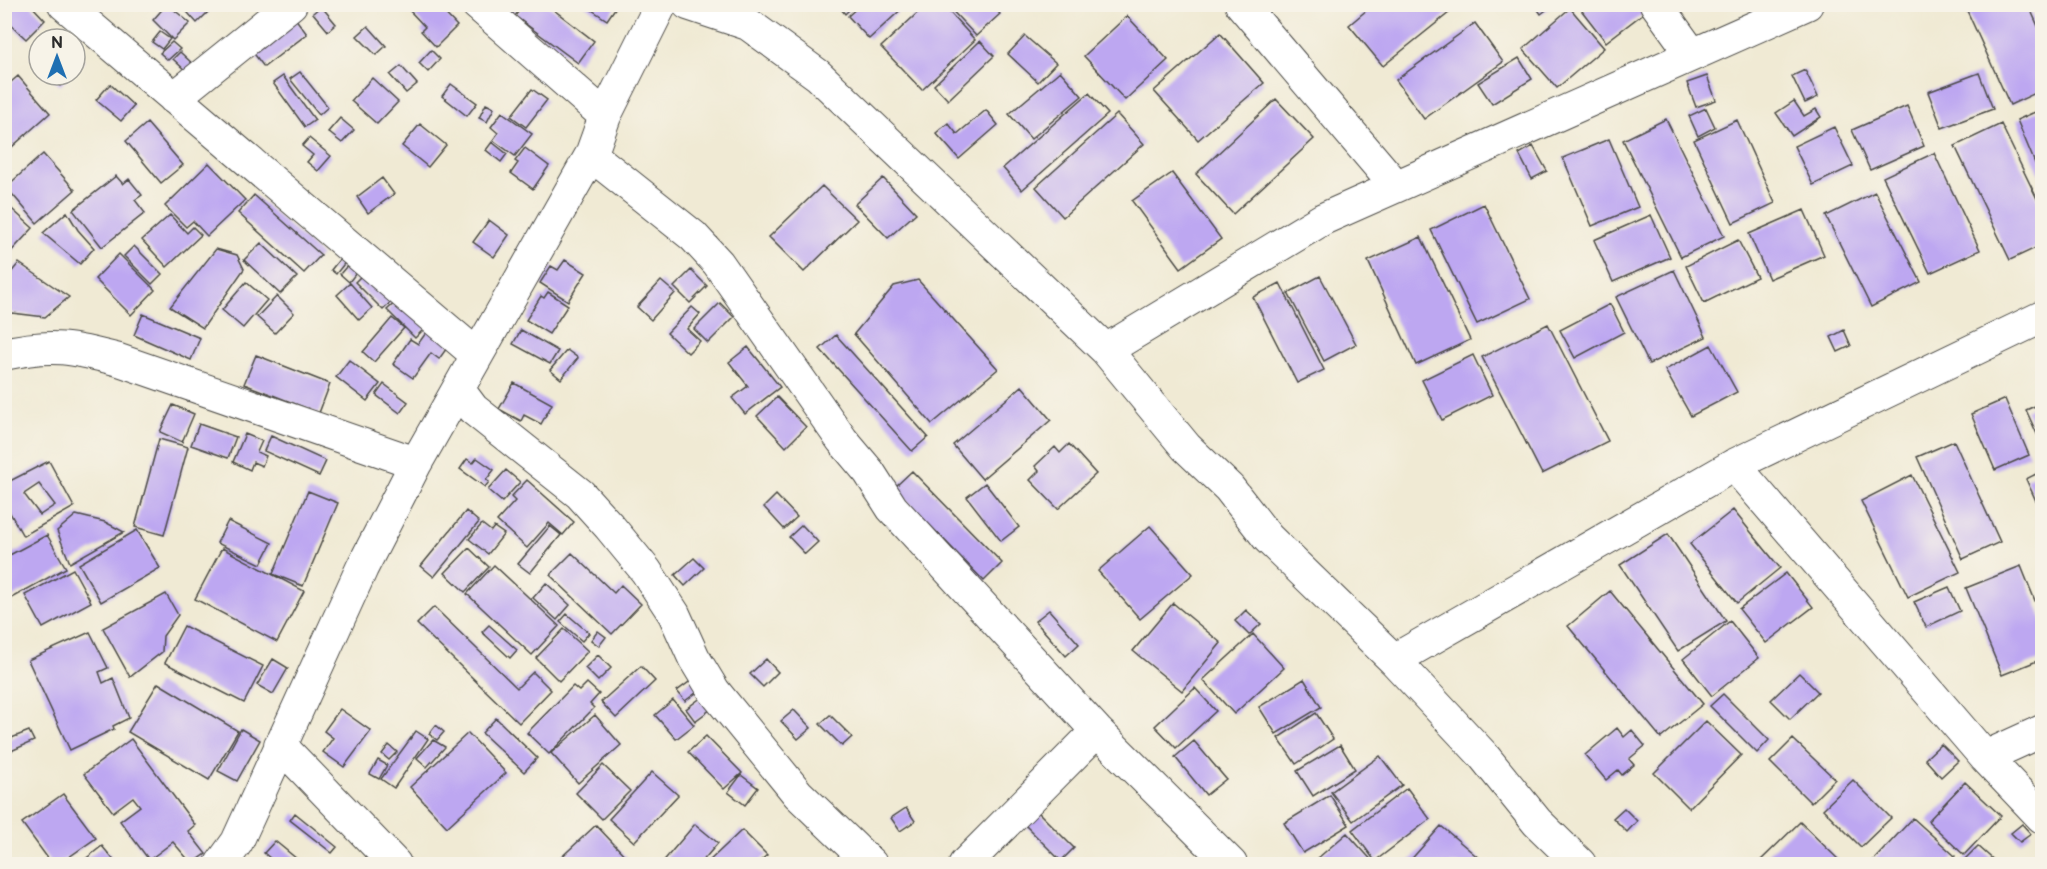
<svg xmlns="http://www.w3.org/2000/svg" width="2047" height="869" font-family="'Balsamiq Sans',sans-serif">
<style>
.building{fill:#bda7f1;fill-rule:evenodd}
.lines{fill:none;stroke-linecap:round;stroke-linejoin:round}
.street-casing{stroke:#494844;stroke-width:34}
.street{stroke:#fff;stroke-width:32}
</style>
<rect width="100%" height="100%" fill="#f7f3e8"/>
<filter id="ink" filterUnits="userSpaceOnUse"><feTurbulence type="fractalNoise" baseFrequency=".0167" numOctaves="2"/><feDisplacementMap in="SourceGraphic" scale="12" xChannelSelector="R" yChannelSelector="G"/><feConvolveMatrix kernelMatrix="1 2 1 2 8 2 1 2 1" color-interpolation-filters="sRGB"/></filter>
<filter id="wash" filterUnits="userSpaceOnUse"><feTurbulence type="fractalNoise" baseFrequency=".008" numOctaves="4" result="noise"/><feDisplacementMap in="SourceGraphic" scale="24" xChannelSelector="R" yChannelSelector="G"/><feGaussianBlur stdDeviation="1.35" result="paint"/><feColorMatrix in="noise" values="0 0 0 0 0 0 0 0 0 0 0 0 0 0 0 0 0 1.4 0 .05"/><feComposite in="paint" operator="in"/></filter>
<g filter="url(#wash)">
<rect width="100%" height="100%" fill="#f0ead4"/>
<g id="blocks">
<!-- building -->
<path class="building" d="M4,4H30L45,20L26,39L4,18Z
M167,4L190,23L173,40L153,20Z
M180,4H213L214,6L197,23Z
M415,4H436L457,26L436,47L421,31L425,27L409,10Z
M494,4H519L510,17Z
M524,4H546L594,41L578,63L515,16Z
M583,4H618L607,20Z
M837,4H855L845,14Z
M861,4H907L869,39L848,16Z
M927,4H942L975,40L922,90L881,47Z
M946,4H991L1000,14L976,36Z
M1374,4H1460L1383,66L1349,25Z
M1534,4H1554L1541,14Z
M1590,4H1639L1645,12L1606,42L1582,11Z
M1964,4H2028L2042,35V90L2010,105Z
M321,6L336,24L328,31L313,13Z
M1570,8L1604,48L1557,88L1523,49Z
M1127,16L1168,60L1125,100L1084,56Z
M295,18L307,34L264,67L252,51Z
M1475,23L1503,62L1424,119L1396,80Z
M368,26L386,46L376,55L357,36Z
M160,32L170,39L162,49L152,42Z
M1220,33L1264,83L1198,140L1154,91Z
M1025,36L1056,63L1038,82L1008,54Z
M980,41L994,56L948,100L934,85Z
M172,42L180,49L168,60L160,53Z
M39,49V66L31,58Z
M431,50L440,59L428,72L419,63Z
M75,52L84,61L75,70Z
M180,52L195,66L188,73L173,59Z
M1519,58L1532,79L1492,104L1478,83Z
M401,66L417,84L406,93L390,75Z
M1805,70L1818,97L1805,103L1792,76Z
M1060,71L1082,96L1031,139L1009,114Z
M300,72L328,107L319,115L290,79Z
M1979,73L1993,109L1942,128L1928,92Z
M49,75H70L60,86Z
M18,76L50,113L4,154V88Z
M283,76L315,120L305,127L273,83Z
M1707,76L1716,100L1696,107L1687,83Z
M372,78L398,102L377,124L351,101Z
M110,84L134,106L121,121L96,100Z
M451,84L477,103L467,116L442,96Z
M532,89L547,100L526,127L511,116Z
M1089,93L1108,114L1022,190L1003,168Z
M1276,99L1314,139L1233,214L1196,174Z
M1794,101L1804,116L1816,109L1821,117L1792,136L1776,113Z
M486,104L494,108L487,122L479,118Z
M1907,106L1924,146L1870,170L1852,130Z
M1706,108L1715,127L1698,136L1689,116Z
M2042,109V180L2017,120Z
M986,110L998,125L959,159L936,133L948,123L957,134Z
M502,112L532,134L515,156L493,140L498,133L491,127Z
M1117,114L1144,144L1063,217L1036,187Z
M340,118L354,130L342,143L328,132Z
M1666,119L1724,236L1681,257L1623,140Z
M1737,120L1775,203L1733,223L1694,140Z
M147,123L183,165L161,183L126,141Z
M420,124L446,145L428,167L402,146Z
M2001,124L2042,209V245L2010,260L1955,146Z
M1834,127L1853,166L1813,185L1794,146Z
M309,138L331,156L318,171L307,162L313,155L302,146Z
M1609,139L1638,207L1592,226L1563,158Z
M492,142L507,154L501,162L486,150Z
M1533,146L1547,171L1532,179L1519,154Z
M525,148L549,166L533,189L511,173L518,163L515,161Z
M1934,153L1980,250L1930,273L1883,177Z
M43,154L75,190L37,223L6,187Z
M209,163L245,200L207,236L193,221L186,227L165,206Z
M1172,173L1221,239L1181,268L1132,201Z
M116,176L123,184L129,179L142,195L135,200L145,213L102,247L73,210Z
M382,178L394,194L368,213L357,197Z
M883,178L916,213L888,238L855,204Z
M822,186L857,220L804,272L769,237Z
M1875,192L1921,282L1871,307L1826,216Z
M254,195L321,255L304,273L238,213Z
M4,202L33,228L4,259Z
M1484,204L1530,299L1477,324L1431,230Z
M1804,210L1824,255L1769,279L1749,234Z
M67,212L78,230L94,248L80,264L43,233Z
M170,215L187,233L193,227L201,235L167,267L142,240Z
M1651,215L1670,257L1613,282L1594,240Z
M489,220L509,235L494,257L473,242Z
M1421,237L1470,340L1416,365L1368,261Z
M1738,240L1757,277L1704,303L1686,266Z
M261,243L297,277L280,294L244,260Z
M134,246L162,274L152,284L124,256Z
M216,249L237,255L244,269L203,328L170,307Z
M119,254L155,290L131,315L95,279Z
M342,256L347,260L336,274L331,270Z
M352,260L360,268L349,282L340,274Z
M565,260L586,273L568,301L540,283L551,266L558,270Z
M19,263L69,297L45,317L4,312V281Z
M691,270L707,286L690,303L674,287Z
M1674,270L1706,337L1649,364L1616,297Z
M366,271L394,299L383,310L355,282Z
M1320,276L1356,344L1324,361L1288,293Z
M918,280L998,369L932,424L854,334L894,286Z
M661,281L675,293L651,320L637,307Z
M246,282L267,300L243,328L222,310Z
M350,283L372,308L359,320L337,295Z
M1280,283L1324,370L1297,383L1253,297Z
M548,292L568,305L549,334L526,320L541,296L544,298Z
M277,296L294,313L275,333L257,317Z
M399,299L427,326L415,338L387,310Z
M720,303L734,317L708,343L694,329Z
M1610,304L1624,332L1575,358L1560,330Z
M692,307L700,314L687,329L700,341L688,353L667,333Z
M143,314L200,338L191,360L134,335Z
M392,318L404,328L374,362L363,352Z
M1548,324L1608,441L1542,474L1482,357Z
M431,326L452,341L439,359L431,353L413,378L393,364L410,339L418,344Z
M521,330L558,351L550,364L513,344Z
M1844,330L1851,346L1838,352L1831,337Z
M836,335L928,437L912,451L820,349Z
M1711,345L1737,392L1691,416L1665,370Z
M748,347L780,387L745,414L732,398L748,386L729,362Z
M567,350L578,358L561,379L550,370Z
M256,355L330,384L319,413L244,384Z
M1473,355L1492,395L1442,420L1422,380Z
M349,360L380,384L367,401L336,377Z
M514,383L552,404L541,424L524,415L521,421L499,409Z
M384,384L408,402L400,413L376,395Z
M1022,386L1051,420L982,479L953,445Z
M777,397L806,427L786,447L757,416Z
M2005,399L2029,455L1995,470L1971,414Z
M2042,403V445L2026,410Z
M173,405L194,414L182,442L160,432Z
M199,424L236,437L228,458L191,445Z
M245,434L262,441L257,452L266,456L262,466L253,462L250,470L233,462Z
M271,436L326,461L319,476L264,451Z
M159,439L188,447L164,535L135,527Z
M1954,441L2000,542L1963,559L1917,457Z
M1069,444L1096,474L1058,509L1030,480L1039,471L1035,466L1055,447L1060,453Z
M477,458L494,470L486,480L489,482L485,487L460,469L467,459L473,463Z
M49,461L74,507L23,536L4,502V484ZM39,484L55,505L40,515L24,494Z
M506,470L520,482L502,502L488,490Z
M912,471L1002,563L984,581L894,488Z
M2042,471V514L2026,479Z
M1912,475L1960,572L1908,597L1861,501Z
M527,480L574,522L563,535L549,523L527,548L497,521L515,501L511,497Z
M985,483L1019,527L1001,541L967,497Z
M308,491L338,503L303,586L273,574Z
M776,495L797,517L784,529L764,507Z
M1733,510L1780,568L1737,603L1690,544Z
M466,511L479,522L434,577L421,566Z
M76,515L105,522L124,532L70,563L57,531Z
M228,521L272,543L261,564L217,543Z
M482,524L491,531L494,527L504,534L488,554L469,539Z
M802,525L818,542L805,554L789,537Z
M550,526L561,535L530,573L518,564Z
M1150,526L1193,574L1140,619L1098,571Z
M137,530L160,568L101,602L79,564Z
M1668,534L1726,621L1678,651L1620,565Z
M47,535L66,568L4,602V558Z
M222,548L304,591L277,642L195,599Z
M469,548L489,567L465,592L445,573Z
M572,553L614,593L621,585L641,604L612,634L550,575Z
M694,558L704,568L685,586L675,575Z
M494,565L559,626L532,655L467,594Z
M2021,566L2042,618V659L2002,675L1966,588Z
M73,569L91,602L43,628L25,595Z
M1786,573L1813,607L1766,643L1739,609Z
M546,583L570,605L557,620L533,598Z
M1949,587L1960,611L1926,627L1914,602Z
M1610,591L1703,704L1661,738L1568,626Z
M166,594L178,615L163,636L162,652L130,677L103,628Z
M1173,603L1221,643L1182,691L1133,651Z
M434,607L517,688L533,672L551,690L519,723L417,624Z
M1049,610L1079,644L1066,656L1035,621Z
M1246,610L1261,624L1249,635L1235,621Z
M567,614L589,633L582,641L560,622Z
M1730,621L1759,658L1712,696L1683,659Z
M489,625L517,650L510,658L482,632Z
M184,626L263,666L244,703L165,663Z
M564,629L588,651L559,681L536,658Z
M598,631L606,637L599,646L591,640Z
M90,632L108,668L99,672L103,683L113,678L129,718L113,726L114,729L70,750L28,660Z
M1253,634L1284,668L1234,714L1203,680Z
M598,655L611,668L598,681L585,668Z
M273,659L288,668L273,694L257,685Z
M766,659L778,672L763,687L750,674Z
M641,666L655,681L616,718L601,702Z
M1799,673L1818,692L1790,719L1771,700Z
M696,677L704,687L685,701L677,691Z
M1304,679L1321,707L1276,734L1259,707Z
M158,683L238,731L209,780L128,732Z
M587,683L599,694L590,704L594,708L549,754L527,733L573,686L579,691Z
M1195,688L1216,711L1176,748L1155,726Z
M1723,694L1769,740L1757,753L1710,706Z
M702,697L711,709L695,721L686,709Z
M673,700L694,725L676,739L655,715Z
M340,709L371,731L344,767L323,752L333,738L324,731Z
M794,710L811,728L798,739L781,721Z
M1316,713L1333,739L1296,764L1278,738Z
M595,715L621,745L578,783L551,753Z
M830,715L852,737L842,746L820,724Z
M496,718L537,758L524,772L482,733Z
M1706,721L1741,755L1689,808L1654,773Z
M436,725L444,732L437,740L429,734Z
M1617,728L1624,737L1632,730L1645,746L1629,759L1634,765L1622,775L1618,770L1606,780L1585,755Z
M241,729L260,740L237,781L218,771Z
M29,731L34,741L4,754V741Z
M416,731L428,739L394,788L381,779Z
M468,733L506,773L447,827L410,787Z
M706,736L742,773L724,789L688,752Z
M131,739L195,825L188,831L206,854L192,864L173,842L149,860L120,821L140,806L133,797L113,812L84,774Z
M1793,739L1835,779L1811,803L1770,762Z
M433,740L445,747L427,767L417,758Z
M1194,741L1226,779L1206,795L1175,757Z
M1941,744L1958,761L1941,777L1925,759Z
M389,745L397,752L389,760L382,754Z
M1340,745L1355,769L1313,796L1297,771Z
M1380,756L1402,785L1353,821L1331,792Z
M378,760L387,765L379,779L370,774Z
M603,765L630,791L602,819L576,793Z
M652,772L678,795L634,842L609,819Z
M741,775L758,788L745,805L728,792Z
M1853,780L1891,818L1861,847L1823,809Z
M1965,782L2001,816L1964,855L1928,821Z
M1407,788L1430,819L1375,861L1352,830Z
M63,794L96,838L59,864H52L22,823Z
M1330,795L1349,825L1303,853L1284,823Z
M906,808L915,821L900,831L891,818Z
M1034,808L1074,848L1061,861L1021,821Z
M1624,808L1637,821L1627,832L1613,818Z
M295,813L337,847L332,853L290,820Z
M1913,818L1955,856L1947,864H1870Z
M1800,822L1841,862L1757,864Z
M695,824L718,843L700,864H661Z
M2022,824L2031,834L2020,842L2011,833Z
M596,825L629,860L624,864H554Z
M1441,826L1480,859L1475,864H1407Z
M742,830L767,855L757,864H706Z
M1347,833L1375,864H1323L1318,858Z
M275,841L303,864H277L264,853Z
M102,846L117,864H79Z
M1978,846L1998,864H1960Z"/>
</g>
</g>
<g filter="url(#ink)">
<use href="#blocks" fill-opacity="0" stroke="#494844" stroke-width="1.5"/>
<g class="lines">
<!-- street casing -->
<g class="street-casing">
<path id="street" d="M64,4L477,355
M477,4L605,116
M688,4L748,24L818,75L1106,350L1186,447L1229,488L1268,538L1394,660L1482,754L1537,822L1580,864
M1241,4L1395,185
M1656,4L1692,54
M174,98L291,4
M591,155L693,236L718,263L842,440L869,472L892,508L1097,731L1231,864
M1106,350L1323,219L1807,4
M4,354C51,343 74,348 119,360L416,463
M458,389L473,409L580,494L609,526L646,571L674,614L694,658L714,691L798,794L871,864
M1734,465L1985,757L2042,817
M1394,660L1734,465L2042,317
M280,745L395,864
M1985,757L2042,731
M221,864L237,842L362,568L416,463L591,155L605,116L661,4
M965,864L1097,731"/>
</g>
<!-- street -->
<use href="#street" class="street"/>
</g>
</g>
<!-- margin -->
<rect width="2047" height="869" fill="none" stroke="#f7f3e8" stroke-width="24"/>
<!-- north arrow -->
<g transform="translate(57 57)"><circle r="28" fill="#f7f3e8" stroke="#a5a39c" stroke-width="1.5"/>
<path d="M0-4.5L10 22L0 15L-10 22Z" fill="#1f6fb2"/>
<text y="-9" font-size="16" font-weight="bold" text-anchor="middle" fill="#2b2b2b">N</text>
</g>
</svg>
